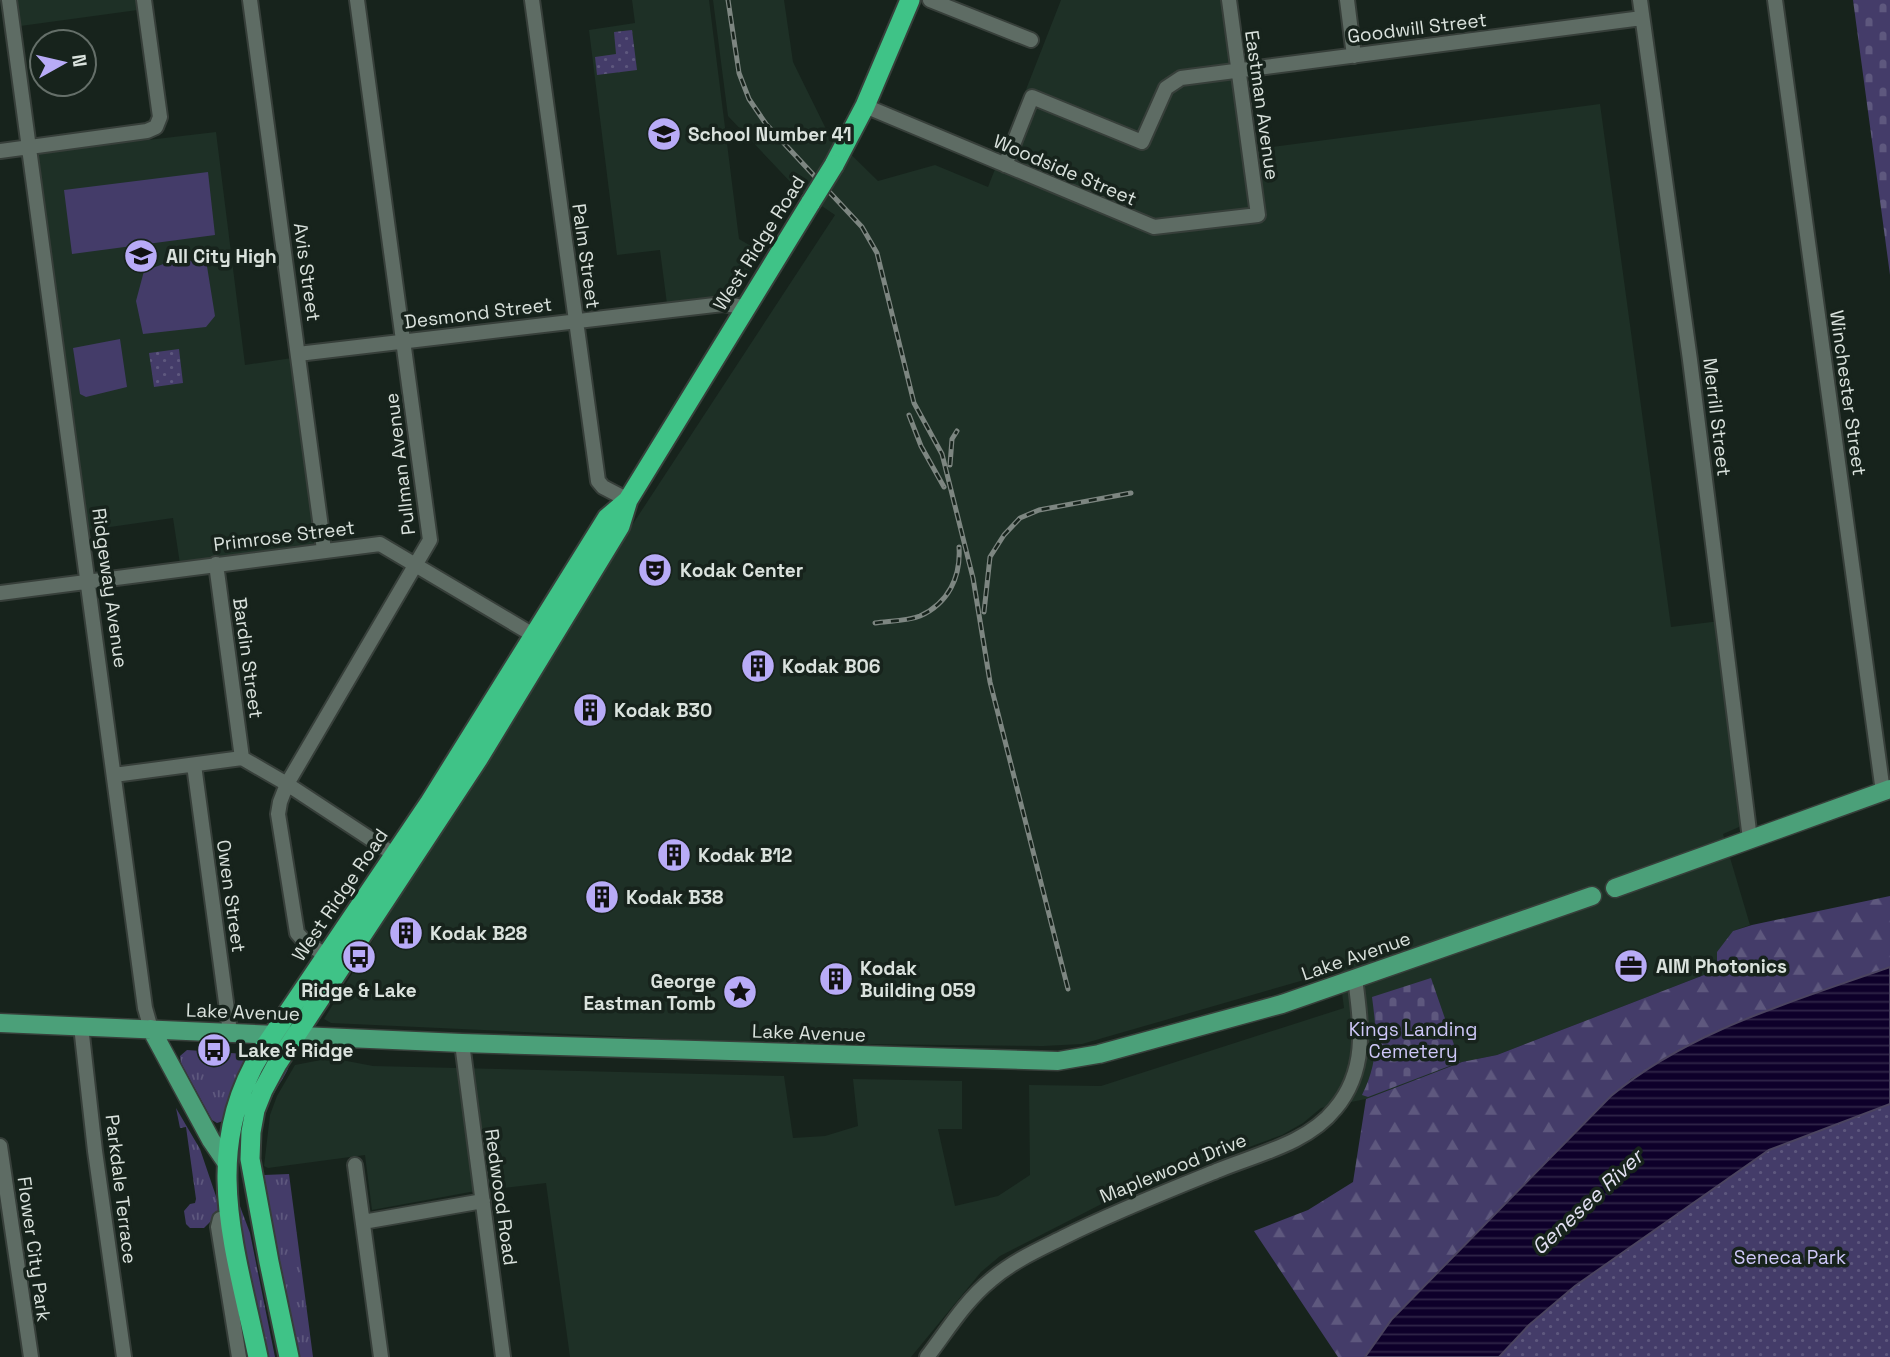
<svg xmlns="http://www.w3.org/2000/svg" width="1890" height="1357" font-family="'Space Grotesk',sans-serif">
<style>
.built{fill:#1e3026}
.grass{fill:url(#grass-tufts)}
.forest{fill:url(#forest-firs)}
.cemetery{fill:url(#cemetery-stones)}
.park{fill:url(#park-dots)}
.pitch{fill:#443c69}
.water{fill:url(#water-rules);stroke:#4b4460;stroke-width:2}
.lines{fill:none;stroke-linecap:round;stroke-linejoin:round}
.minor-casing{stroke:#373f3a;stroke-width:18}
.major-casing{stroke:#373f3a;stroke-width:21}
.highway-casing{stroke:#373f3a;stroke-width:23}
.minor{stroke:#5e6c64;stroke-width:14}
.major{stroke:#4ba079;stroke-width:18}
.highway{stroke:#3fc387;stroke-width:19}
.rail-casing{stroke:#7d8681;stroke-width:5}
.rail{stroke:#17231c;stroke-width:2.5;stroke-dasharray:8;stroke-linecap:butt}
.highway-bridge-casing{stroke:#373f3a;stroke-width:23;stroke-linecap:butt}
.highway-bridge{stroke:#3fc387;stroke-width:19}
.labels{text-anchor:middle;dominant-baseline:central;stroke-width:7;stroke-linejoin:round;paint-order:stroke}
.street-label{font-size:19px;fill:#dae2dd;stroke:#17231c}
.poi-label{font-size:19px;font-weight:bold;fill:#dae2dd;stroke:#17231c;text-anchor:start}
.park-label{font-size:19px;fill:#cec7f8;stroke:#17231c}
.water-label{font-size:21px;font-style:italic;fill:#e3e1f2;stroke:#17231c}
</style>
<defs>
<pattern id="grass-tufts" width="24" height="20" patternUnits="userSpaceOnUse" patternTransform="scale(1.75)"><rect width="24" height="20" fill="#443c69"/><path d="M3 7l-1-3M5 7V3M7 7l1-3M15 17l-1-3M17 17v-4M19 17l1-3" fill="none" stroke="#5e587e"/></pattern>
<pattern id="forest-firs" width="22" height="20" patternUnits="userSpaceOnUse" patternTransform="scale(1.75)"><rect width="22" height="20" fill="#443c69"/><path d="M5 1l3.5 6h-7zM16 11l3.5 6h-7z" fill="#5e587e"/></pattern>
<pattern id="cemetery-stones" width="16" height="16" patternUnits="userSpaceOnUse" patternTransform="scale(1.75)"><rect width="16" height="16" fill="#443c69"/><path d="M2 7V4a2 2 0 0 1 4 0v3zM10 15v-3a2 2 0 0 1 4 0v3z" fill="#5e587e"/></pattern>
<pattern id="park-dots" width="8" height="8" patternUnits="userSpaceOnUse" patternTransform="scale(1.75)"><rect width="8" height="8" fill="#443c69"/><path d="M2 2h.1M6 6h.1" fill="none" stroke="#5e587e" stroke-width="1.8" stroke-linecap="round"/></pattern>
<pattern id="water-rules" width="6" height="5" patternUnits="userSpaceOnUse" patternTransform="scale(1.75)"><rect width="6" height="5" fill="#0e002a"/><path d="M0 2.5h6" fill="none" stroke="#302548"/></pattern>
</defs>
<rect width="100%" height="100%" fill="#17231c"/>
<!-- built -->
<path class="built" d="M9,0H144L145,9L13,27Z
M632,0H709L739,239L761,252L736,295L667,304L660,250L617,255L589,30L635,23Z
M713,0H784L793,62L827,131L878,181L935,165L988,187L1061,0H1222L1242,151L1600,104L1671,627L1720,621V654L1742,820L1739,827L1723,834L1750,925L1733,931L1717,970L1497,1055L1462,1062L1366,1099L1321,1108L1303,1123L1282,1135L1125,1192L1000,1256L981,1272L911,1357H570L546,1183L470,1192L372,1210L365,1155L268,1168L264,1166L270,1115L277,1096L295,1065L331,1058L373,1066L784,1076L793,1138L825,1136L858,1126L853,1079L962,1081V1129H938L955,1206L998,1196L1030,1175L1029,1085L1101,1086L1344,1008L1339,970L1082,1044L1043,1046L762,1043L331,1023L324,1019L587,594L835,215L797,189L728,116Z
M216,132L245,365L292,358L316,545L180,564L173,518L89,530L37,153Z"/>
<!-- grass -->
<path class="grass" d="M187,1050L245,1054L248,1057L223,1121L217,1123L212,1120L181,1063L180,1056Z
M289,1066C286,1075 278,1085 273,1095C262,1117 254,1151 264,1175L289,1174L313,1357H297L256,1175L258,1143L263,1119L271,1095Z
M176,1108L200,1149L221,1211L204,1228H190L186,1224L184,1211L190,1204L195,1203L196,1199L186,1127L180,1128Z
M232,1185L250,1233L275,1357H266L237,1222Z"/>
<!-- forest -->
<path class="forest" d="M1890,896V967L1754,1016L1691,1044L1631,1079L1392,1319L1365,1357H1338L1254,1231L1308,1210L1353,1182L1366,1099L1462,1062L1497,1055L1717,970V952L1733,931L1752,925Z"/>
<!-- cemetery -->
<path class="cemetery" d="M1853,0H1890V275Z
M1431,978L1460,1062L1368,1097L1362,1095C1379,1061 1377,1034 1372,997Z"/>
<!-- park -->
<path class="park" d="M632,30L637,70L597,75L595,57L616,54L614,32Z
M179,349L183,383L154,387L149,353Z
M1890,1104V1357H1499L1529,1325L1575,1286L1769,1150Z"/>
<!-- pitch -->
<path class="pitch" d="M208,172L215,235L72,254L64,190Z
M206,260L215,316L206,327L143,334L136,301L144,271L169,262Z
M120,339L127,387L86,397L80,394L73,348Z"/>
<!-- water -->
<path class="water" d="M1890,967V1104L1769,1150L1575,1286L1529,1325L1499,1357H1365L1392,1319L1611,1096C1690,1030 1795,1001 1890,967Z"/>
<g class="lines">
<!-- minor casing -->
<g class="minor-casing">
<path id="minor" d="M9,0L145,1008L151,1029
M250,0L324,550
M532,0L598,481L603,487L628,500
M930,0L1031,40
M1347,0L1354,56
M1640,0L1690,360L1750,839
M1775,0L1883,792
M865,106L1154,227L1258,215L1229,0
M0,151L147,131L156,127L160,117L144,0
M1005,165L1032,97L1142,142L1166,88L1181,78L1642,18
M298,354L723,304L745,307
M216,564L242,758
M0,593L380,544L540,639
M194,765L230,1032
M114,775L242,758L287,784L401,859
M326,955L306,943L297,933L278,814L280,802L287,784L430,540L357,0
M81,1026L95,1151L124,1357
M462,1043L503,1357
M0,1146L31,1357
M355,1165L381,1357
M220,1219L218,1227L239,1357
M363,1222L483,1201
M927,1357C947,1331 965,1301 991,1280C1013,1261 1038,1250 1064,1237C1114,1212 1167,1191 1219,1170C1258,1154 1308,1143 1335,1109C1368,1070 1361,1025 1355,978"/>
</g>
<!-- major casing -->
<g class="major-casing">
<path id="major" d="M1615,888L1890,789
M0,1023L462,1043L1058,1061L1099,1054L1282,1004L1592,896
M151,1029L211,1140L226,1162"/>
</g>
<!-- highway casing -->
<g class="highway-casing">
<path id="highway" d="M834,165L865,106L910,0
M258,1357C236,1250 199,1152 262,1051L430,802L607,518L627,501
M289,1357L269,1262L250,1159L251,1132L255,1110L263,1090L277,1064L478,759L620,526L628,500L811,202"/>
</g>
<!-- minor -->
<use href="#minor" class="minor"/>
<!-- major -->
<use href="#major" class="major"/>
<!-- highway -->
<use href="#highway" class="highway"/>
<!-- rail casing -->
<g class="rail-casing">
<path id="rail" d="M728,0L739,73L749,99L766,124L862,227L877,253L914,403L942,454L973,578L990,682L1068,989
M909,415L921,446L944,487
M950,465L952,439L957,431
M984,612L990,557L1004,535L1020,518L1039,510L1131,493
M875,623C889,621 908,621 920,616C949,603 961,576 959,547"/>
</g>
<!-- rail -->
<use href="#rail" class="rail"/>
<!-- highway-bridge casing -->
<g class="highway-bridge-casing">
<path id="highway-bridge" d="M811,202L834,165"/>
</g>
<!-- highway-bridge -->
<use href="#highway-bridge" class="highway-bridge"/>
</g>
<!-- icons -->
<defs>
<g id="school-disc" transform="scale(1.75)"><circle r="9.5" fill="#b8abf7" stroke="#17231c"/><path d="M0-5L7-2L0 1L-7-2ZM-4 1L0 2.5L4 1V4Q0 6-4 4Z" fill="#111"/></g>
<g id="theatre-disc" transform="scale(1.75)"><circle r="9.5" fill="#b8abf7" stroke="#17231c"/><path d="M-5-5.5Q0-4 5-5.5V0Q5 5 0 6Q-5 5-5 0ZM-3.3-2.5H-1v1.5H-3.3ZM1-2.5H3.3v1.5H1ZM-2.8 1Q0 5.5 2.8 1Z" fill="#111"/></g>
<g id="building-disc" transform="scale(1.75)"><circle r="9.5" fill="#b8abf7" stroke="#17231c"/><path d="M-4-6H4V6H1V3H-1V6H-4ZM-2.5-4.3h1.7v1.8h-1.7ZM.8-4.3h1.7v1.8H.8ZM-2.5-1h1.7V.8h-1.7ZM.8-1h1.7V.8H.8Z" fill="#111"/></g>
<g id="bus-disc" transform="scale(1.75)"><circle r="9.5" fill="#b8abf7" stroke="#17231c"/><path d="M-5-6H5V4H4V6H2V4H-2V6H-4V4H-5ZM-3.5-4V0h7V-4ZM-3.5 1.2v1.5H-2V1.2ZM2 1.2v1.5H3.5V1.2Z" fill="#111"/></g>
<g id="office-disc" transform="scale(1.75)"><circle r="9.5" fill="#b8abf7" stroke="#17231c"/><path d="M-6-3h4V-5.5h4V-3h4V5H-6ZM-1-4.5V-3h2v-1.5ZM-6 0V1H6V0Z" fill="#111"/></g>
<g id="sight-disc" transform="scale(1.75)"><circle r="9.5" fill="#b8abf7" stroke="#17231c"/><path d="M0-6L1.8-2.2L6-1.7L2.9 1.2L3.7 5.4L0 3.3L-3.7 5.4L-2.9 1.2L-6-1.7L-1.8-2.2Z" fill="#111"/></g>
</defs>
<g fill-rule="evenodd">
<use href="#school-disc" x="664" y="134"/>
<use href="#school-disc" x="141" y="256"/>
<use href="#theatre-disc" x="655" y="570"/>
<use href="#building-disc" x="758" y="666"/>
<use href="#building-disc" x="590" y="710"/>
<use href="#building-disc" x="674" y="855"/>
<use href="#building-disc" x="602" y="897"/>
<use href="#building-disc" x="406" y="933"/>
<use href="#bus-disc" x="359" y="957"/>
<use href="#office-disc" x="1631" y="966"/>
<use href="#building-disc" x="836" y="979"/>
<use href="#sight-disc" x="740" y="992"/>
<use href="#bus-disc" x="214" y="1050"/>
</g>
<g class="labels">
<!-- street labels -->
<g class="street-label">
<text transform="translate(1417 28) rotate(-7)">Goodwill Street</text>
<text transform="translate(1262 105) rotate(82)">Eastman Avenue</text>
<text transform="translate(1065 170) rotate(23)">Woodside Street</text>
<text transform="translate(759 243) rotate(-58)">West Ridge Road</text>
<text transform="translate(586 256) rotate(82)">Palm Street</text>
<text transform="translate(307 272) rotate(82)">Avis Street</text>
<text transform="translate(478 313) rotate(-7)">Desmond Street</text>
<text transform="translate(1848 393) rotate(82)">Winchester Street</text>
<text transform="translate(1717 417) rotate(83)">Merrill Street</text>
<text transform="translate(400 464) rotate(-97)">Pullman Avenue</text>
<text transform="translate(284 536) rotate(-7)">Primrose Street</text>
<text transform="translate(110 588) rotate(82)">Ridgeway Avenue</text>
<text transform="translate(248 658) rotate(82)">Bardin Street</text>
<text transform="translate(340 895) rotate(-56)">West Ridge Road</text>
<text transform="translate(231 896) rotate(82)">Owen Street</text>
<text transform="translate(1356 956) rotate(-19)">Lake Avenue</text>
<text transform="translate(243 1012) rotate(2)">Lake Avenue</text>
<text transform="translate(809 1033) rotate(2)">Lake Avenue</text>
<text transform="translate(1173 1168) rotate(-22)">Maplewood Drive</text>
<text transform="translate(121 1189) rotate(83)">Parkdale Terrace</text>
<text transform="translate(501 1197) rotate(82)">Redwood Road</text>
<text transform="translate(34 1249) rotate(82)">Flower City Park</text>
</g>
<!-- poi labels -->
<g class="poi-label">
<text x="688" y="134">School Number 41</text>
<text x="166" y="256">All City High</text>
<text x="680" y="570">Kodak Center</text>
<text x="782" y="666">Kodak B06</text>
<text x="614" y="710">Kodak B30</text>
<text x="698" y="855">Kodak B12</text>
<text x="626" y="897">Kodak B38</text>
<text x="430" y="933">Kodak B28</text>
<text x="1656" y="966">AIM Photonics</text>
<text x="860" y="968">Kodak<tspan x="860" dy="22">Building 059</tspan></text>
<text x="716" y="981" text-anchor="end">George<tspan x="716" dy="22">Eastman Tomb</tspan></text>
<text x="359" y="990" text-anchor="middle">Ridge &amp; Lake</text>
<text x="238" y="1050">Lake &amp; Ridge</text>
</g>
<!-- park labels -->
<g class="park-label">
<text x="1413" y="1029">Kings Landing<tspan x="1413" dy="22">Cemetery</tspan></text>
<text x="1790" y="1257">Seneca Park</text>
</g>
<!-- water labels -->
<g class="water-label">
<text transform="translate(1587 1202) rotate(-43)">Genesee River</text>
</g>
</g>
<!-- north arrow -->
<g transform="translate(63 63) rotate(82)"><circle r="33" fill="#17231c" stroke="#656f69" stroke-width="2"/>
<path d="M0-5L12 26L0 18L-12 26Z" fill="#b8abf7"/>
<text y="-10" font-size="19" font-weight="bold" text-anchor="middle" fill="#dae2dd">N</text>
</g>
</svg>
